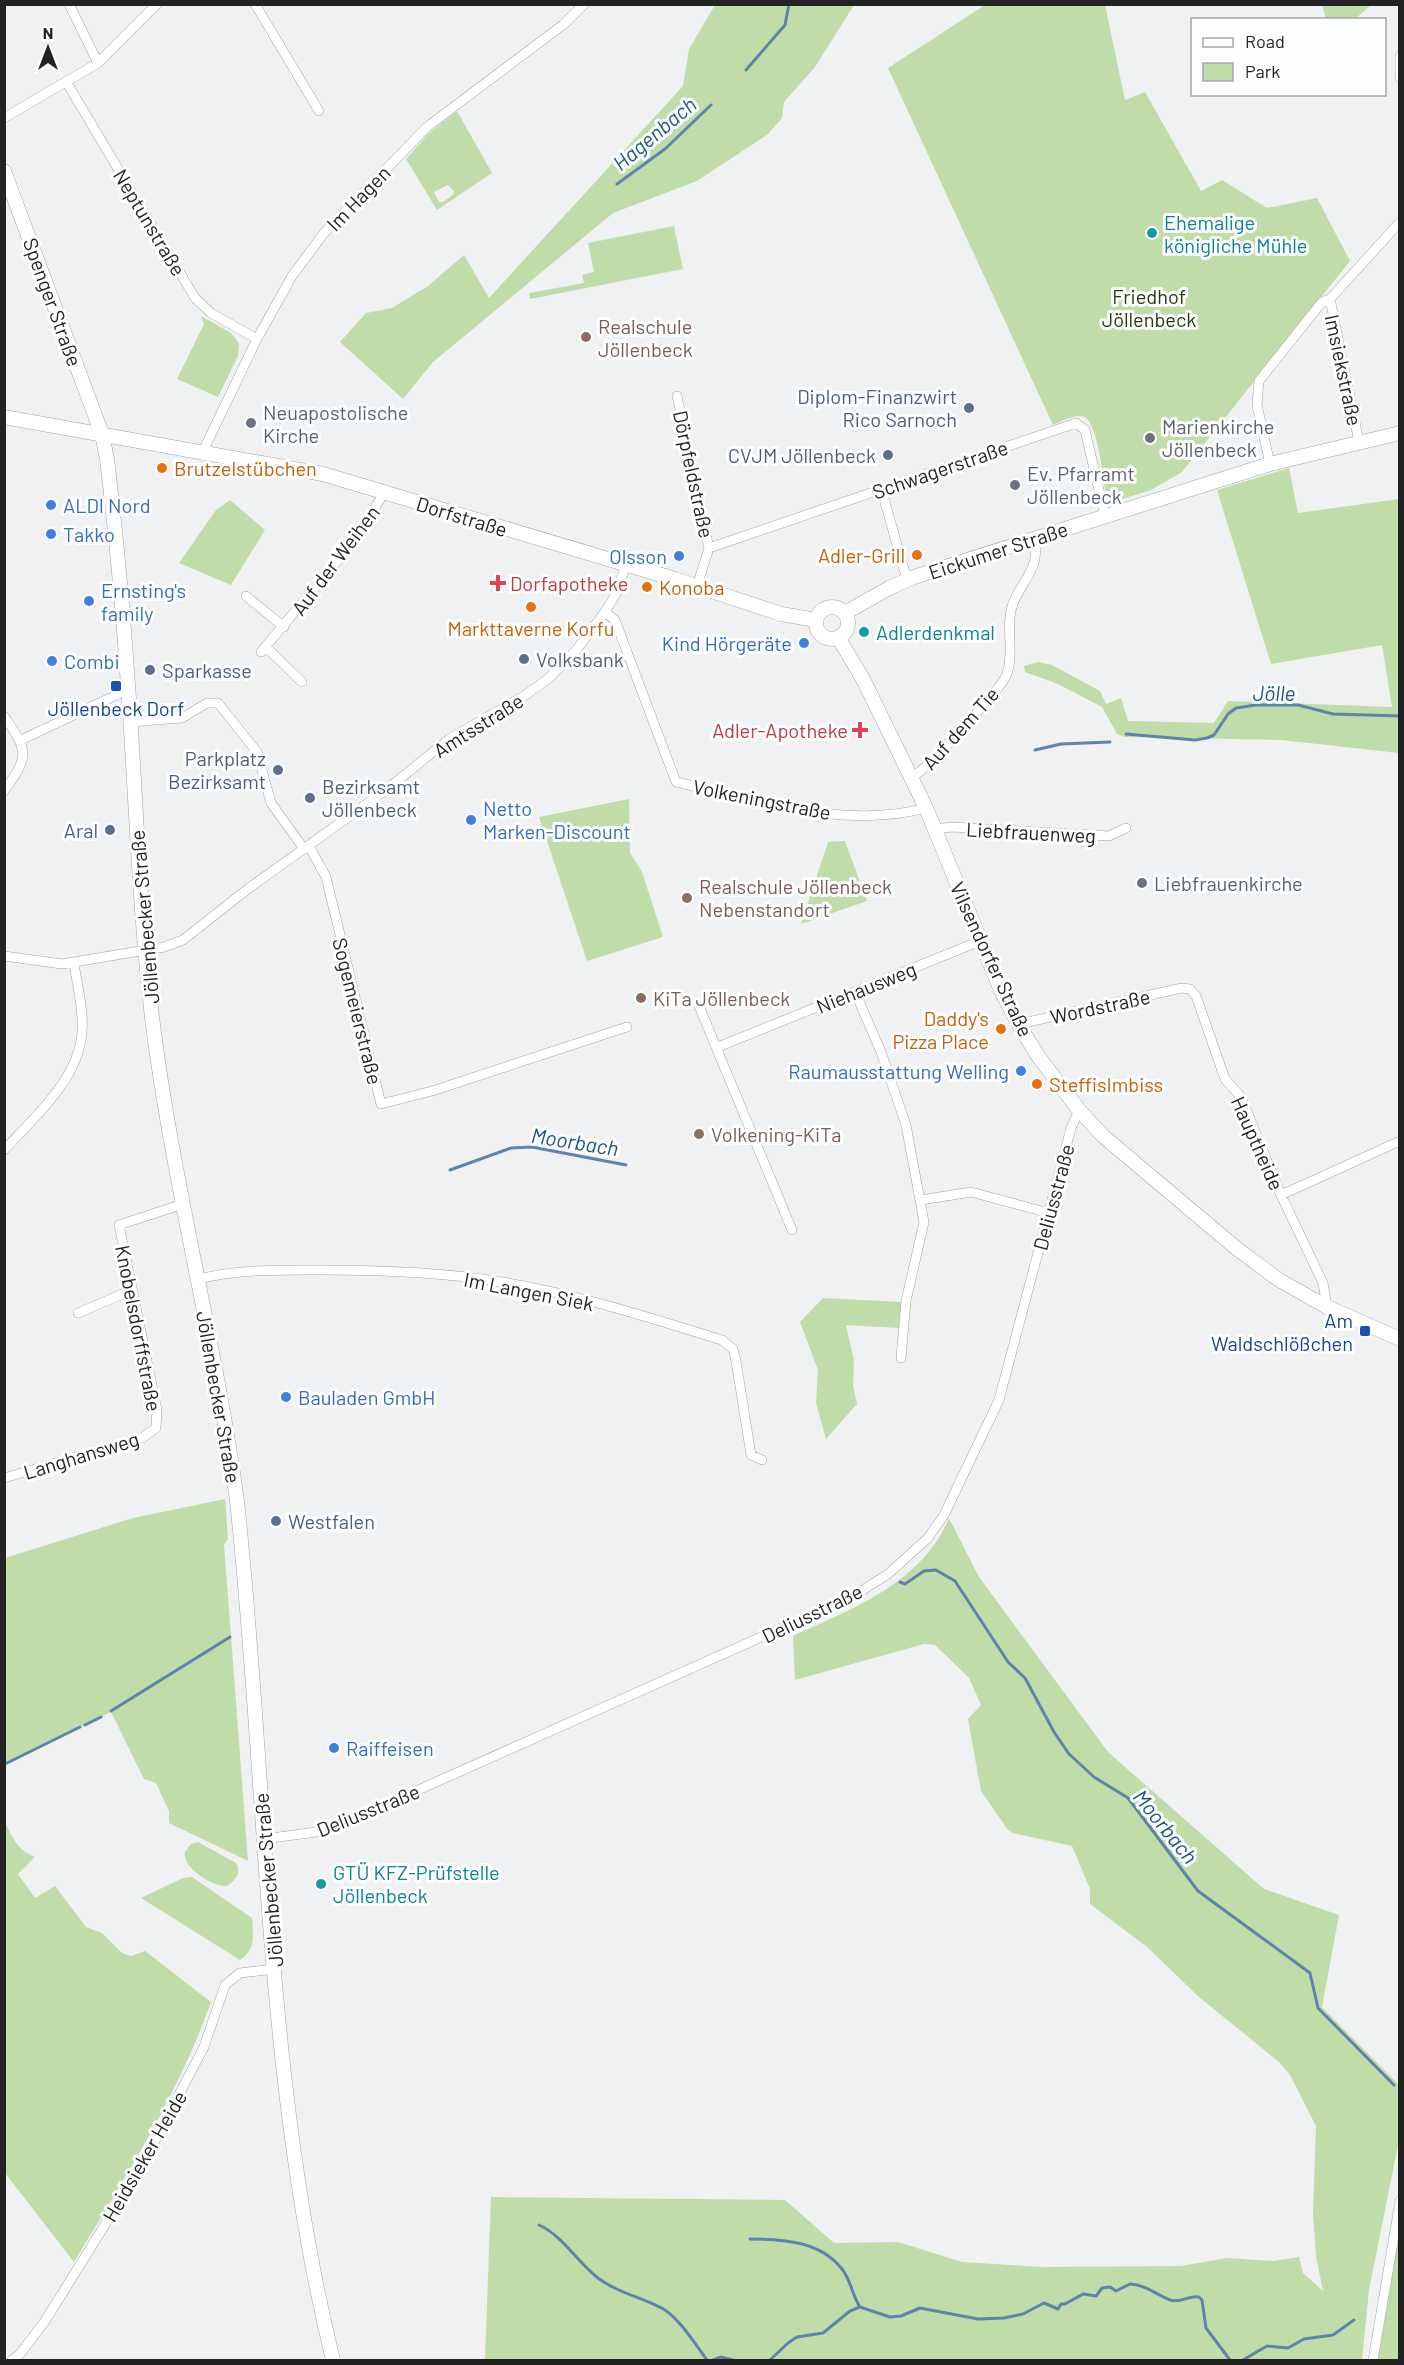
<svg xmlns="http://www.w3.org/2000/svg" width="1404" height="2365" font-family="Barlow,sans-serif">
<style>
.green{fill:#c0dda9;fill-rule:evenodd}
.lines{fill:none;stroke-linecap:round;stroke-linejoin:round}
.stream{stroke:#5f84ab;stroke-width:3}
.street-casing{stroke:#a2a4a5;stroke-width:10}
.secondary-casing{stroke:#a2a4a5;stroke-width:15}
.street{stroke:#fff;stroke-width:9}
.secondary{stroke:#fff;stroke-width:14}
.culture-dot{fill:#0f9aa8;stroke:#fdfeff;stroke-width:2}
.education-dot{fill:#8d6e63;stroke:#fdfeff;stroke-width:2}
.service-dot{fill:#5c6f8a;stroke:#fdfeff;stroke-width:2}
.worship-dot{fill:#6b7280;stroke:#fdfeff;stroke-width:2}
.food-dot{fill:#e8710a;stroke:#fdfeff;stroke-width:2}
.shop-dot{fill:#3f7fe0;stroke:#fdfeff;stroke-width:2}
.health-dot{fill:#e0444e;stroke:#fdfeff;stroke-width:2}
.transit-dot{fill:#1a4fb4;stroke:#fdfeff;stroke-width:2}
.labels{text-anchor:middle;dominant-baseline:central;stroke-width:6;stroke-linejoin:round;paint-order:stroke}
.street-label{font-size:20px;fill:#232324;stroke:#fdfeff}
.culture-label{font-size:20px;fill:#0d838f;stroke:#fdfeff;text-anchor:start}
.park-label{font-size:20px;fill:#233a0a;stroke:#fdfeff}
.education-label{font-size:20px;fill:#785e54;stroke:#fdfeff;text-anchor:start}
.service-label{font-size:20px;fill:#4e5e75;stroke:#fdfeff;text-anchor:end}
.worship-label{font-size:20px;fill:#5b616d;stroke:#fdfeff;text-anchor:start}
.food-label{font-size:20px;fill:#c56008;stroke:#fdfeff;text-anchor:start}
.shop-label{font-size:20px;fill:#366cbe;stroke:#fdfeff;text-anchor:start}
.health-label{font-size:20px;fill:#be3a42;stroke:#fdfeff;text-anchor:start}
.transit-label{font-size:20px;fill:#164399;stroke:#fdfeff}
.water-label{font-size:21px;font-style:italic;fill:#1d5286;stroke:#fdfeff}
</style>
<rect width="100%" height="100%" fill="#eff1f2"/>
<!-- green -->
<path class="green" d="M715,5H854L815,67L784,102L782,118L768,134L697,181L613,213L433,362L403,399L340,342L366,313L392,308L428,286L464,255L489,298L683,86L689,49Z
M985,5H1105L1125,100L1145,92L1201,191L1222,180L1267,208L1317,198L1350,261L1182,472L1151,490L1110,503L1107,502C1104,486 1099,423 1084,417C1076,413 1060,422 1053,425L888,68Z
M1322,5V4L1371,5L1354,20L1326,19Z
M457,111L492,173L437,210L406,159L428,134ZM448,185L454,191L453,195L443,202H439L434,192Z
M674,226L683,269L530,299L529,293L584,283L582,275L594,272L588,243Z
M201,316L231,333L239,343L238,356L218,397L177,379L204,324Z
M1289,468L1298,513L1399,499V753L1281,740L1125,737L1117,734L1102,707L1058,684L1025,672L1024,666L1039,662L1052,665L1100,691L1106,704L1121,698L1128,721L1214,723L1228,701L1392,707L1382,645L1271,664L1217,490Z
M230,500L265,530L231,585L179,563L216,510Z
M629,799L630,853L642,872L663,937L587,961L539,817Z
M845,841L867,901L801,924L828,842Z
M823,1298L901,1302L899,1328L846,1325L854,1360L853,1385L857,1404L826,1439L816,1403L818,1370L800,1322Z
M225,1499L228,1539L224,1544L248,1861L169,1823V1811L156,1783L144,1779L111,1712L5,1763V1558L133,1518Z
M949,1518L979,1577L1108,1752L1264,1889L1339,1915L1322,2007L1399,2085V2140L1369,2290L1362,2360H485L491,2197L785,2200L834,2243L898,2242L962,2262L1041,2267L1181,2266L1227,2258L1273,2261L1299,2257L1303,2273L1323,2291L1316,2256L1313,2213L1316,2126L1290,2075L1279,2062L1199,1997L1147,1947L1090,1904V1889L1072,1846L1013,1833L1008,1830L981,1791L968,1719L981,1705L969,1678L935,1645L924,1644L795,1680L793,1636C852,1609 922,1583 949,1518Z
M5,1822C12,1837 18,1851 35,1857L18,1874L35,1898L55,1886L86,1927L102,1933L122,1953L131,1956L145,1951L211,2002C178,2095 125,2178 74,2262L5,2173Z
M198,1842L236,1863C242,1872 235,1881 227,1886C213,1887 182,1868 185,1852L191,1844Z
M192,1877L252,1918C253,1934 256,1950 240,1960L141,1898L183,1878Z
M1399,2235V2360H1378Z"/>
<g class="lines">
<!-- stream -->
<path class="stream" d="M746,70L785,25L789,4
M617,184L665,149L711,105
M1126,734L1195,740L1207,738L1214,735L1228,714L1236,708L1256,705H1298L1333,714L1400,716
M1035,750L1061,744L1110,742
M450,1170L511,1148L532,1147L626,1165
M900,1582L905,1584L924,1571L936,1570L955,1581L1008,1662L1025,1678L1054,1732L1069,1754L1094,1777L1128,1798L1198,1891L1310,1973L1318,2008L1394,2085
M111,1711L230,1637
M85,1725L101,1717
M7,1763L80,1727
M539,2225C563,2236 577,2262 598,2278C619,2294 643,2297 665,2310C682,2322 695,2344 707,2360
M750,2239C783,2239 820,2241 842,2269C851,2280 852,2295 860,2307
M713,2360L721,2357L733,2360
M770,2360L788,2343L797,2337L823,2333L850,2311L860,2307L890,2317L901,2316L920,2308L978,2319L1004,2318L1023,2314L1044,2303L1058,2309L1061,2304H1065L1083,2294L1096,2296L1102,2288L1110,2287L1116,2291L1130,2284C1145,2285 1156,2294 1170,2300C1179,2304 1189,2295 1199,2297L1202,2300L1206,2328L1230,2360
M1243,2360L1267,2346L1288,2348L1304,2339L1333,2335L1354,2320"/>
<!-- street casing -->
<g class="street-casing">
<path id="street" d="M69,4L98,63
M255,4L319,111
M1400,56V78
M67,83L195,298L211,313L257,339
M4,118L98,63L157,4
M1330,299L1359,442
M677,396L709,548L697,586
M203,451L257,339L292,276L324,233L427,127L564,24L584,4
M1270,464L1257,405L1259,381L1322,302L1330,299L1400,222
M881,488L907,580
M709,548L1076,423L1085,430L1105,516
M246,596L284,627
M605,612L615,620L676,782C756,800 843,830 926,808
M266,647L302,682
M261,652L355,540L384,493
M4,716C28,751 30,756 4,791
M130,722L182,718L207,703H218L257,752L271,803L304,849
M21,740L129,689
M911,778C925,771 1002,688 1007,674C1015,651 1004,624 1014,601C1024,579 1041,566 1034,539
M934,829L952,827L1109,836L1126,828
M309,846L326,877L381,1104L432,1091L627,1027
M4,956L62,964L164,947L183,940L249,888L386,790L449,739L524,696L548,679L577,649L605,612L617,592L626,564
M855,992L881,1052L906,1125L924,1222L906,1301L901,1358
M699,1006L792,1230
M1020,1027L1028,1022L1182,988L1190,989L1196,996L1225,1079L1241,1097L1281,1195L1323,1283L1327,1307
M718,1047L980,941
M4,1150C34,1118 79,1079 82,1032C84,1010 77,985 74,963
M1281,1195L1400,1141
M921,1200L971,1192L1049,1213
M199,1279C239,1269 279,1270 321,1270C381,1270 443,1272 502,1282C577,1294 650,1318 722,1340L733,1349L736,1361L751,1455L762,1460
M78,1313L132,1290
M4,1478L142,1438L156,1428L157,1410L119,1225L183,1204
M264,1839L316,1832L360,1816L815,1613L855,1595L888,1574L928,1538L944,1515L999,1400L1071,1128L1079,1110
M12,2360L20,2354L45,2321L141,2167L204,2047L225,1985L240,1973L274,1969
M1373,2360L1400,2201"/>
</g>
<!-- secondary casing -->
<g class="secondary-casing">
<path id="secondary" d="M4,171L102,434L107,459C116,534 123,609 128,685C136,796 139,907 152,1017C172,1180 215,1339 237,1501C268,1788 264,2080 333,2360
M4,417L323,474L675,579L781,614L816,620
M816 623a16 16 0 1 1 32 0a16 16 0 1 1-32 0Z
M845,613L889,588L914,577L1270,464L1400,433
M838,637L864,681L926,808L1000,988L1020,1027L1038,1056L1079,1110L1103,1136L1236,1248L1279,1280L1327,1307L1400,1339"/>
</g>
<!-- street -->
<use href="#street" class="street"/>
<!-- secondary -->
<use href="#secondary" class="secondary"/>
</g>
<!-- markers -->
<g class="culture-dot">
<circle cx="1152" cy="233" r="6"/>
<circle cx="864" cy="632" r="6"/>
<circle cx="321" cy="1884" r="6"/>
</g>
<g class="education-dot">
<circle cx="586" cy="337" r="6"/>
<circle cx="687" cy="898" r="6"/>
<circle cx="641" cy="998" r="6"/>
<circle cx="699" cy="1134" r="6"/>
</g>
<g class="service-dot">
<circle cx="969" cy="408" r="6"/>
<circle cx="888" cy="455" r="6"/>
<circle cx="524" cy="659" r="6"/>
<circle cx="150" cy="670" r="6"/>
<circle cx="278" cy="770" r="6"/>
<circle cx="310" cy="798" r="6"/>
<circle cx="110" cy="830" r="6"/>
<circle cx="276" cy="1521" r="6"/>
</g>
<g class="worship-dot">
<circle cx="251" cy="423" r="6"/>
<circle cx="1150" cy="438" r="6"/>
<circle cx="1015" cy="485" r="6"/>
<circle cx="1142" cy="883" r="6"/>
</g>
<g class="food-dot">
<circle cx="162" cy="468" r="6"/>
<circle cx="917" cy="555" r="6"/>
<circle cx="647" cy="587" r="6"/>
<circle cx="531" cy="607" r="6"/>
<circle cx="1001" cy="1029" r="6"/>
<circle cx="1037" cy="1084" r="6"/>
</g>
<g class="shop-dot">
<circle cx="51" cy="505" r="6"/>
<circle cx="51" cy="534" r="6"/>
<circle cx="679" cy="556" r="6"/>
<circle cx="89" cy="601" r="6"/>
<circle cx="804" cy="643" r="6"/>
<circle cx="52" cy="661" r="6"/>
<circle cx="471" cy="820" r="6"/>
<circle cx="1021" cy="1071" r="6"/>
<circle cx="286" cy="1397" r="6"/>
<circle cx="334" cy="1748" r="6"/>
</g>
<g class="health-dot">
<path d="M495 574h6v6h6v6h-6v6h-6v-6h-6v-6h6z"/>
<path d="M857 721h6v6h6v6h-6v6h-6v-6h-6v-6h6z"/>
</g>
<g class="transit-dot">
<rect x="110" y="680" width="12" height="12" rx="3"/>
<rect x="1359" y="1325" width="12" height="12" rx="3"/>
</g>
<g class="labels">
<!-- street labels -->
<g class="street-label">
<text transform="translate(358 198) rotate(-46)">Im Hagen</text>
<text transform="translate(150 222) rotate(59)">Neptunstraße</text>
<text transform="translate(53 302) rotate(70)">Spenger Straße</text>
<text transform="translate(1344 370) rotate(78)">Imsiekstraße</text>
<text transform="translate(940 469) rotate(-19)">Schwagerstraße</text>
<text transform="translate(694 474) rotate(78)">Dörpfeldstraße</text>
<text transform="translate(462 516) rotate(17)">Dorfstraße</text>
<text transform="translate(998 550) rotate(-18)">Eickumer Straße</text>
<text transform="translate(335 560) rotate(-53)">Auf der Weihen</text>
<text transform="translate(478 725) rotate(-32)">Amtsstraße</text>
<text transform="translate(960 728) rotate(-48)">Auf dem Tie</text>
<text transform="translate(762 799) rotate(11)">Volkeningstraße</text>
<text transform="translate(1031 832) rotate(3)">Liebfrauenweg</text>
<text transform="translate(144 917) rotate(-95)">Jöllenbecker Straße</text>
<text transform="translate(992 959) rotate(65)">Vilsendorfer Straße</text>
<text transform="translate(866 987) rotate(-22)">Niehausweg</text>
<text transform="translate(1100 1006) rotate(-12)">Wordstraße</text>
<text transform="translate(358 1011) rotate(76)">Sogemeierstraße</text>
<text transform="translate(1258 1143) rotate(66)">Hauptheide</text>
<text transform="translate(1053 1197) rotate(-75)">Deliusstraße</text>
<text transform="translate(529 1291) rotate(11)">Im Langen Siek</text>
<text transform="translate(139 1328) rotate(79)">Knobelsdorffstraße</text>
<text transform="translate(219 1397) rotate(80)">Jöllenbecker Straße</text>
<text transform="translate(81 1455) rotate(-17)">Langhansweg</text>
<text transform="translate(812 1613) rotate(-26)">Deliusstraße</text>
<text transform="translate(368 1810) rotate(-22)">Deliusstraße</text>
<text transform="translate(268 1880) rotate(-95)">Jöllenbecker Straße</text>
<text transform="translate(144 2156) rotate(-60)">Heidsieker Heide</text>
</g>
<!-- culture labels -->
<g class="culture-label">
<text x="1164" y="222">Ehemalige<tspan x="1164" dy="23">königliche Mühle</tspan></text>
<text x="876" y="632">Adlerdenkmal</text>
<text x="333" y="1872">GTÜ KFZ-Prüfstelle<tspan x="333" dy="23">Jöllenbeck</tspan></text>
</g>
<!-- park labels -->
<g class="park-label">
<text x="1149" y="296">Friedhof<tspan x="1149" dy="23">Jöllenbeck</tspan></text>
</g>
<!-- education labels -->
<g class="education-label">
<text x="598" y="326">Realschule<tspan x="598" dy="23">Jöllenbeck</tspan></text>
<text x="699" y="886">Realschule Jöllenbeck<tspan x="699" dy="23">Nebenstandort</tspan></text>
<text x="653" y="998">KiTa Jöllenbeck</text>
<text x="711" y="1134">Volkening-KiTa</text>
</g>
<!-- service labels -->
<g class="service-label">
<text x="957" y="396">Diplom-Finanzwirt<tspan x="957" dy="23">Rico Sarnoch</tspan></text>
<text x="876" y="455">CVJM Jöllenbeck</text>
<text x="536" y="659" text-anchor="start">Volksbank</text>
<text x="162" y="670" text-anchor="start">Sparkasse</text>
<text x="266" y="758">Parkplatz<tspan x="266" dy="23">Bezirksamt</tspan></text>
<text x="322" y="786" text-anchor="start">Bezirksamt<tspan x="322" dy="23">Jöllenbeck</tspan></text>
<text x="98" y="830">Aral</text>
<text x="288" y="1521" text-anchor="start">Westfalen</text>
</g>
<!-- worship labels -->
<g class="worship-label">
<text x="263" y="412">Neuapostolische<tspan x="263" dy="23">Kirche</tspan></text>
<text x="1162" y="426">Marienkirche<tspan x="1162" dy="23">Jöllenbeck</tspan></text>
<text x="1027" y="473">Ev. Pfarramt<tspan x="1027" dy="23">Jöllenbeck</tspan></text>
<text x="1154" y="883">Liebfrauenkirche</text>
</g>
<!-- food labels -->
<g class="food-label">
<text x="174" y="468">Brutzelstübchen</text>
<text x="905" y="555" text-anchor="end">Adler-Grill</text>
<text x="659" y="587">Konoba</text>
<text x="531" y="628" text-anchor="middle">Markttaverne Korfu</text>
<text x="989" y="1018" text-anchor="end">Daddy's<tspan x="989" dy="23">Pizza Place</tspan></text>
<text x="1049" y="1084">SteffisImbiss</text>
</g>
<!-- shop labels -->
<g class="shop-label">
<text x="63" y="505">ALDI Nord</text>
<text x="63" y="534">Takko</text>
<text x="667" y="556" text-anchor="end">Olsson</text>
<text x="101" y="590">Ernsting's<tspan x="101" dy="23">family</tspan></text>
<text x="792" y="643" text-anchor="end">Kind Hörgeräte</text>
<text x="64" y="661">Combi</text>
<text x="483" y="808">Netto<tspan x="483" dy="23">Marken-Discount</tspan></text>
<text x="1009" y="1071" text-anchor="end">Raumausstattung Welling</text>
<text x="298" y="1397">Bauladen GmbH</text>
<text x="346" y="1748">Raiffeisen</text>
</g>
<!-- health labels -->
<g class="health-label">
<text x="510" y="583">Dorfapotheke</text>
<text x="848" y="730" text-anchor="end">Adler-Apotheke</text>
</g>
<!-- transit labels -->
<g class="transit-label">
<text x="116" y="708">Jöllenbeck Dorf</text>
<text x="1353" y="1320" text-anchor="end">Am<tspan x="1353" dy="23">Waldschlößchen</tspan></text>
</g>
<!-- water labels -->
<g class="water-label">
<text transform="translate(654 133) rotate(-40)">Hagenbach</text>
<text x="1274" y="692">Jölle</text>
<text transform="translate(575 1141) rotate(9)">Moorbach</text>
<text transform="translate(1166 1826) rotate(51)">Moorbach</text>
</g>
</g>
<!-- border -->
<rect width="1404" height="2365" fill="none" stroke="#232324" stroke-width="12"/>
<!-- legend -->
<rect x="1191" y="18" width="195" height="78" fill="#fdfeff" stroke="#a6a6a7" stroke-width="1.5"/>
<rect x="1203" y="38" width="30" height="9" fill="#ffffff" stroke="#a6a6a7" stroke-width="1.5"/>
<text x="1245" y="48" font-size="18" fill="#232324">Road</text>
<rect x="1203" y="63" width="30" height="18" fill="#c0dda9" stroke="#a6a6a7" stroke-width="1.5"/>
<text x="1245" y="78" font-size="18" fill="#232324">Park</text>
<!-- north arrow -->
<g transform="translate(48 48)" stroke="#fdfeff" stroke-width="4.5" paint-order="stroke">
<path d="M0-4.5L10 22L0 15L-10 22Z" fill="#232324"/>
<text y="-9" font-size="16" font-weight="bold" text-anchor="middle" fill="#232324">N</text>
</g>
</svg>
